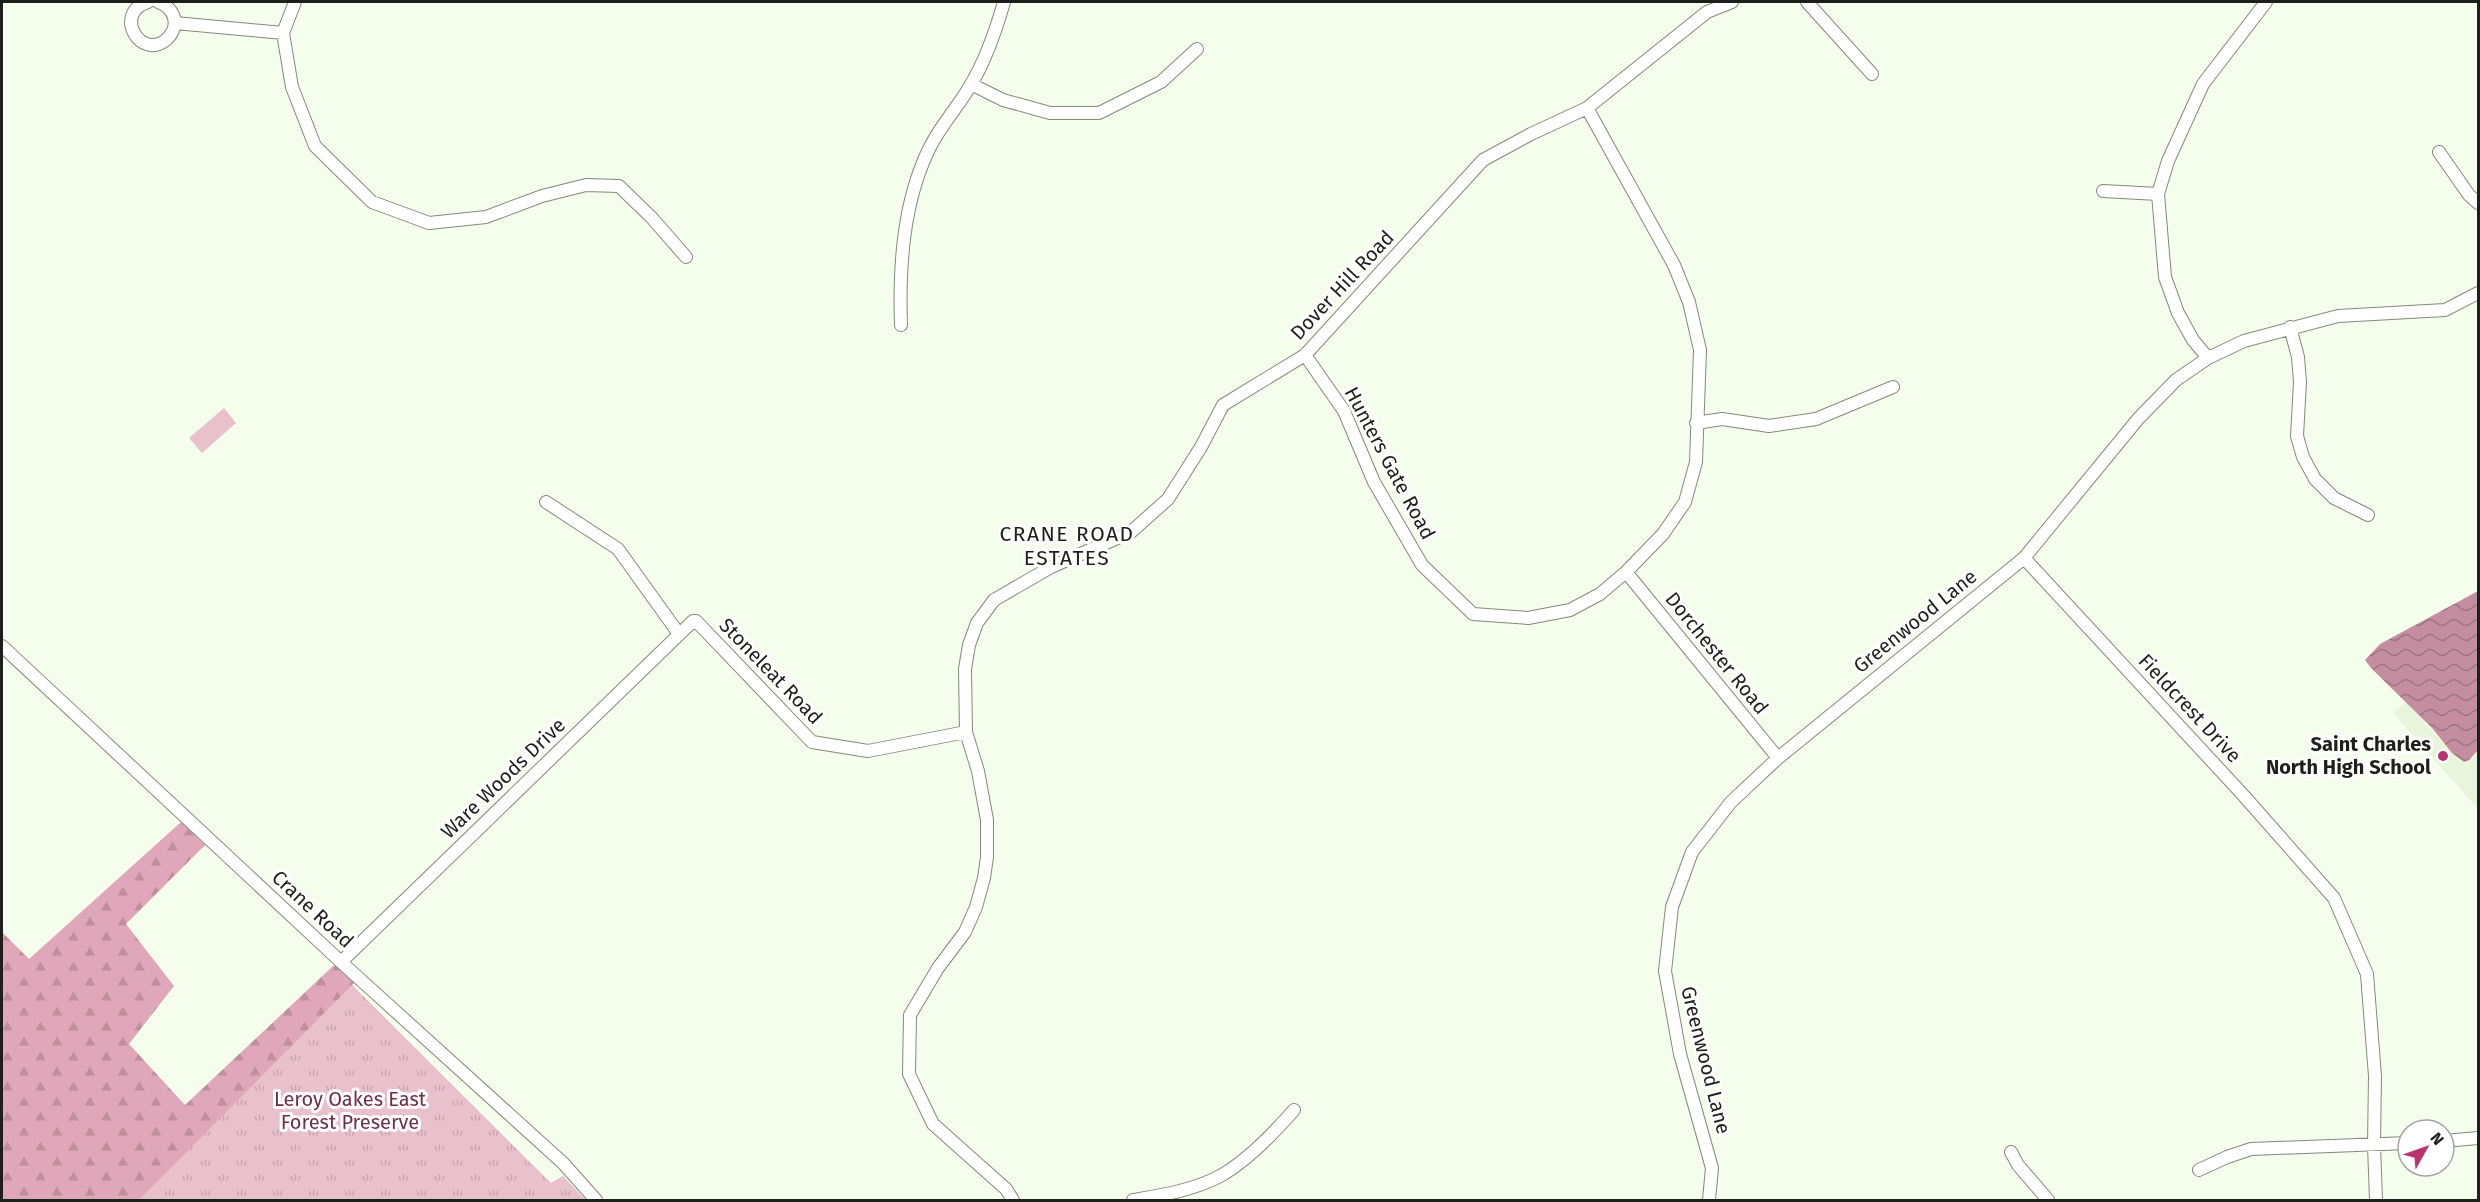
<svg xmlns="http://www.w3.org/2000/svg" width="2480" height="1202" font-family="'Fira Sans',sans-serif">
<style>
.built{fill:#e8f4db}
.grass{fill:url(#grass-tufts)}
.forest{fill:url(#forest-firs)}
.pitch{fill:#e9c1cd}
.water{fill:url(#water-waves)}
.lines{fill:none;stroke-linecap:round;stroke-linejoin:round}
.minor-casing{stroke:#838a7b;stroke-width:14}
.minor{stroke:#fff;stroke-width:12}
.poi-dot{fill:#bb3270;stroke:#fff;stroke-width:2}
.labels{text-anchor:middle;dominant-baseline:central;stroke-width:6;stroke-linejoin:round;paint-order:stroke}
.street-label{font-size:20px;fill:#1d201a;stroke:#fff}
.poi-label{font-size:20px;font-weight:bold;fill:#1d201a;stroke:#fff;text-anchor:end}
.park-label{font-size:20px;fill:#702d48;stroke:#fff}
.neighbourhood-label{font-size:21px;letter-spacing:1.5px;fill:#1d201a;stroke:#fff}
</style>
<defs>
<pattern id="grass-tufts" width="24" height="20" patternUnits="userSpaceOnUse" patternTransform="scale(1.5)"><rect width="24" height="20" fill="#e9c1cd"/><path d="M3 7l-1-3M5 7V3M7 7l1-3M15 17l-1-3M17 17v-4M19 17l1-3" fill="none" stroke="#c7a6af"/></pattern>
<pattern id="forest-firs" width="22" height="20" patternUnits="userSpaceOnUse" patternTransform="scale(1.5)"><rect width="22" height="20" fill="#dfa7b9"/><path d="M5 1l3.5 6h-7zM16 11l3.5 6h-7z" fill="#bf8f9e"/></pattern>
<pattern id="water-waves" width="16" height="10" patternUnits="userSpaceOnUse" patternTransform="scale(1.5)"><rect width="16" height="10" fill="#c48ea0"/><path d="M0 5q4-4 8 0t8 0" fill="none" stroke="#9f7482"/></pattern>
</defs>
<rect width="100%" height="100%" fill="#f5feec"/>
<!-- built -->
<path class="built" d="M2406,702L2452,753L2469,760L2478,750V809L2393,713Z"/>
<!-- grass -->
<path class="grass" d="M350,983L551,1183L563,1176L586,1200H134Z"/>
<!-- forest -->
<path class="forest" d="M181,822L205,845L126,924L174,986L129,1044L185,1105L333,966L338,963L356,981L139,1200H2V932L29,959Z"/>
<!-- pitch -->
<path class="pitch" d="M224,408L236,423L202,453L189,438Z"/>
<!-- water -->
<path class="water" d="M2478,591V750L2469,760L2464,762L2452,753L2432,728L2371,668L2365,660L2380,644Z"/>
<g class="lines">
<!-- minor casing -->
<g class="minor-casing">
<path id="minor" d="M148,2C112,13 141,62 167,39C173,33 176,25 174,18C172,9 166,5 158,2
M295,2L283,33L292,87L315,146L372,202L429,223L486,217L542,196L586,185L619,186L652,218L686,257
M1807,2L1872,74
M175,23L283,33
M971,84L1003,100L1050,113H1099L1161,82L1197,49
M2439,152L2469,195L2478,203
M2103,191L2158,194
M901,325C899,266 903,201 930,147C941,125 958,107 970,86C986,60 996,30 1004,2
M2290,327L2298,357L2300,382L2297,436L2303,457L2315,479L2334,498L2368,515
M1305,355L1344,411L1374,482L1422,565L1473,614L1528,618L1570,610L1600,594L1626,572L1663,534L1685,502L1696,462L1700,350L1689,302L1674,265L1587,108
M2208,358L2193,340L2178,313L2165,277L2158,194L2168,161L2203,84L2266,2
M1696,423L1722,419L1769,426L1816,419L1893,387
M546,502L618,549L679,634
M2024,558L2244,796L2334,898L2367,974L2375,1076L2374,1145L2376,1200
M1626,572L1778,758
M2,646L341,962L563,1163L596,1200
M341,962L693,621H696L812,742L868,751L966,732
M2444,1141L2478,1138
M2011,1152L2018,1165L2048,1200
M2199,1170L2227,1157L2251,1149L2408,1143
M1013,1200L1006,1189L933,1124L909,1074L910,1015L938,968L965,932L976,907L984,878L987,857V820L978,771L966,732L965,669L969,645L977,623L994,600L1051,567L1131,532L1168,499L1201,447L1223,405L1305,355L1483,160L1531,134L1587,108L1707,12L1732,2
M1133,1200C1163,1195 1195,1190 1222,1175C1249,1159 1273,1134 1294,1110
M1709,1200L1712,1168L1680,1054L1665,971L1672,907L1692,852L1731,802L1778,758L2024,558L2138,419L2176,380L2208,358L2244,341L2338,316L2445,310L2478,293"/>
</g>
<!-- minor -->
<use href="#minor" class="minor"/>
</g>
<!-- markers -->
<circle class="poi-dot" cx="2443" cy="756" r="6"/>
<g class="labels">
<!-- street labels -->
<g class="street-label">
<text transform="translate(1342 285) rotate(-47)">Dover Hill Road</text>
<text transform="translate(1390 463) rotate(62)">Hunters Gate Road</text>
<text transform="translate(1915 621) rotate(-39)">Greenwood Lane</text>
<text transform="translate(1717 653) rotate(51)">Dorchester Road</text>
<text transform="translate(771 671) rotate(46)">Stoneleat Road</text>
<text transform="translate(2190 708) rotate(47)">Fieldcrest Drive</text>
<text transform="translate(503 778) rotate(-44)">Ware Woods Drive</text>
<text transform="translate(313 909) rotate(43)">Crane Road</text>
<text transform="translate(1706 1060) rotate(76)">Greenwood Lane</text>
</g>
<!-- poi labels -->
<g class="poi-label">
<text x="2431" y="744">Saint Charles<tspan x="2431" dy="23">North High School</tspan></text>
</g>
<!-- park labels -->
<g class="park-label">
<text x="350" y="1099">Leroy Oakes East<tspan x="350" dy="23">Forest Preserve</tspan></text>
</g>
<!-- neighbourhood labels -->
<g class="neighbourhood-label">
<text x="1067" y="534">CRANE ROAD<tspan x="1067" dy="24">ESTATES</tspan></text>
</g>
</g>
<!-- border -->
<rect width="2480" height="1202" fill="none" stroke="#1d201a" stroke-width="6"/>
<!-- north arrow -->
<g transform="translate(2426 1148) rotate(50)"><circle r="28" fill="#ffffff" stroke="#a5a6a3" stroke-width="1.5"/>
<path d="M0-4.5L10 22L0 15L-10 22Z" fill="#bb3270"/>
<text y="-9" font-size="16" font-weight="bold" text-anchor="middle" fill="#1d201a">N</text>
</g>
</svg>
